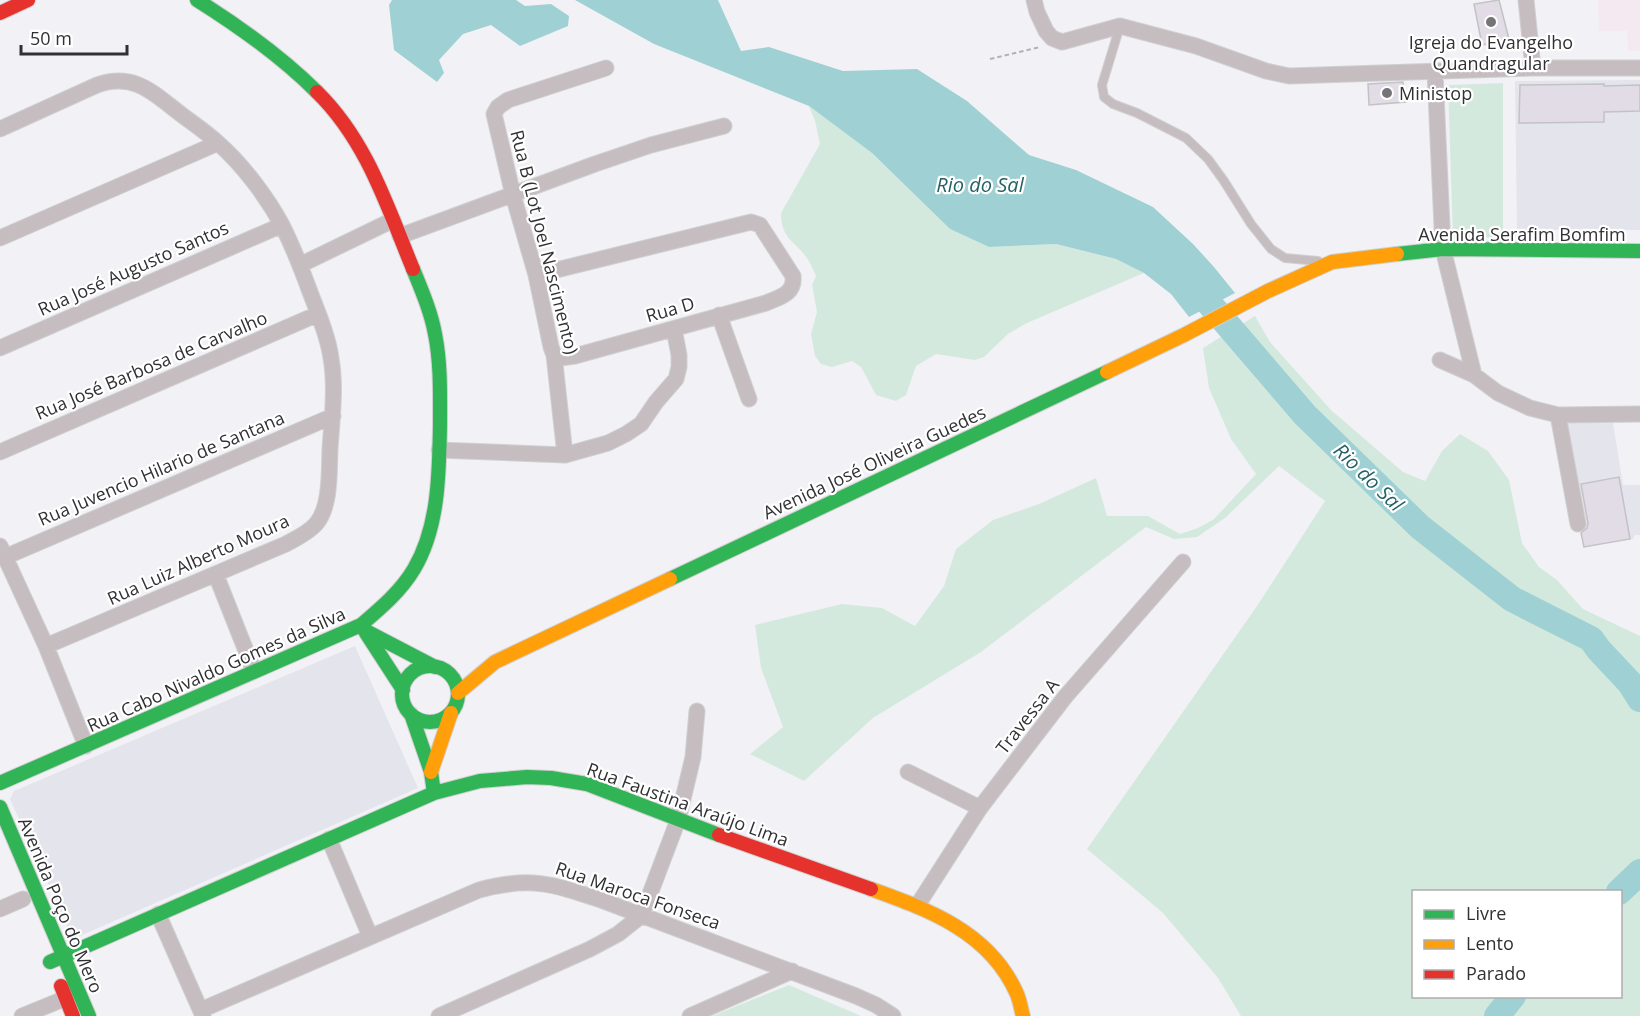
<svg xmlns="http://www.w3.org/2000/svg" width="1640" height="1016" font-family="'Open Sans',sans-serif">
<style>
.commercial{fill:#f5e9f1}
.built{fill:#e3e4ec}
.green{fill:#d4e9dd;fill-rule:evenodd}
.water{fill:#9fd1d4}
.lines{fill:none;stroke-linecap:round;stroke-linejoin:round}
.river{stroke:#9fd1d4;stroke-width:26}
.building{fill:#e2dce7;stroke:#c3c2c5;stroke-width:1.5}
.lane-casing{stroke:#d0d0d2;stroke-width:10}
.street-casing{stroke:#d0d0d2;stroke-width:17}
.fast-casing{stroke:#d0d0d2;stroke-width:16}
.slow-casing{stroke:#d0d0d2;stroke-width:16}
.jam-casing{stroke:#d0d0d2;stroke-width:16}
.path{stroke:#b6b1b4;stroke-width:2;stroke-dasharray:4.5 3;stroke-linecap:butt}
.lane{stroke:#c5bdc0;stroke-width:8}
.street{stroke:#c5bdc0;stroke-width:15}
.fast{stroke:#30b455;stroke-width:14}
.slow{stroke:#ff9f0a;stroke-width:14}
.jam{stroke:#e5322d;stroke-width:14}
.poi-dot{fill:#757578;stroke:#fff;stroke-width:2}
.labels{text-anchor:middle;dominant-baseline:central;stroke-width:4.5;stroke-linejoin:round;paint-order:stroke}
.poi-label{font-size:18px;fill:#313134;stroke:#fff}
.street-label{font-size:18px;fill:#313134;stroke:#fff}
.water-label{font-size:20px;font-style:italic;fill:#256164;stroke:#fff}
</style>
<rect width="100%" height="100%" fill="#f2f2f6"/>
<!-- commercial -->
<path class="commercial" d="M1598,0H1640V51H1628L1627,31H1599Z"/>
<!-- built -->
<path class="built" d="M1640,80V230L1576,229L1517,231L1515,81Z
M1563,422L1613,423L1623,485H1640V535H1635L1633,539L1586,544Z
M355,646L418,788L73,939L10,799L14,791Z"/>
<!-- green -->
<path class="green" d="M1503,83V237L1453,238L1448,85Z
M809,106L872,153L950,229L989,247L1056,244L1116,259L1144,273L1027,323L1008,334L984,357L975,360L936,354L916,366L906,395L896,401L876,395L861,367L852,361L832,367L821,364L815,356L811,334L817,312L812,285L816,276C813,270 811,264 807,258C795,241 781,239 781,213L820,144L815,121Z
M1255,316L1270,342L1331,410L1403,472L1425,481L1442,451L1460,434L1488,451L1509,480L1522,543L1539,567L1557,580L1583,609L1640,636V1016H1241L1218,978L1163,913L1087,849L1257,606L1325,501L1279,466L1225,518L1197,537L1174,539L1146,527L981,652L873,718L804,781L750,754L783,727L761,668L755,625L842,604L882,608L915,626L944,586L956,549L993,520L1039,504L1096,478L1107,516H1148L1180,534L1198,528L1214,519L1256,474L1231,439L1209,388L1203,348ZM1414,892H1620V996H1414Z
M789,985L861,1016H712Z"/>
<!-- water -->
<path class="water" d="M392,0H516L525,6L551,4L569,16L568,26L520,46L491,25L463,34L439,60L444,73L437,82L394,50L389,5Z
M575,0H718L741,51L769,47L843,71L917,69L967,101L1029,155L1076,170L1153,207L1193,244L1214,267L1235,293L1189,317L1171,294L1144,273L1116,259L1056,244L989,247L950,229L872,153L809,106L654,44Z"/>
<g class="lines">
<!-- river -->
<path class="river" d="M1190,281L1305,415L1420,527L1512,599L1591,639L1599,650L1630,683L1640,699
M1619,892L1640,872
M1497,1016L1513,996"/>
</g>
<!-- building -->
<path class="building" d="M1499,0L1509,39L1482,45L1474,4Z
M1403,82L1406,102L1369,105L1368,84Z
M1604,84V86L1640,85V111L1604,112V122L1519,123L1520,85Z
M1619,477L1630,539L1584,547L1581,533L1587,528L1588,523L1581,484Z"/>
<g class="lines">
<!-- lane casing -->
<g class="lane-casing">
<path id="lane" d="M1120,26L1102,85L1104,97L1113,104L1137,113L1186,138L1208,159L1224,181L1251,224L1271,249L1285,258L1318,261"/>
</g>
<!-- street casing -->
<g class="street-casing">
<path id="street" d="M1034,0L1037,12L1046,31L1052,38L1062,42L1120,26L1196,46L1266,71L1289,76L1533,68H1640
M1526,0L1533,68
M1435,72L1443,249L1474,375
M0,129L97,85C135,72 153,93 182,115C194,124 207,133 218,143C242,164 267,197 282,225C293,247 302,270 310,292C318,313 328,336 331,358C336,387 332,419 330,449C329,470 331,507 316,524C308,533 297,538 286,544L46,646
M400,236L595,164L651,145L724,126
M0,238L218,143
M300,265L393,220
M536,275L751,222L760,225L793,276C795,294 780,297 766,303L575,356L560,358L554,355
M719,315L749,399
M0,348L282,225
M1440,360L1474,375L1498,393L1530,408L1558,415L1640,414
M1558,415L1578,524
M439,450L565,455L608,443L626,434L641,424L656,402L676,379L679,367V355L674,329
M0,452L318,314
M565,455L554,355L551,347L536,275L513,195L494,114L498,107L508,100L606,68
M0,546L46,646L86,746
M5,557L333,416
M216,575L254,671
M908,772L980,808
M329,839L370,936
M917,906L980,808L1065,697L1183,562
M0,909L23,899
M158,914L203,1016
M201,1010L479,890C530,876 553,884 601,900L856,996L876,1005L893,1016
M22,1016L66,998
M439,1016L590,949L618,934L642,915L678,820L693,757L697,711
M690,1016L792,971"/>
</g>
<!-- fast casing -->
<g class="fast-casing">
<path id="fast" d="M197,0C240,27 281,56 317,92
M1397,254L1443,249L1640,251
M670,579L1107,372
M364,630L435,667
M366,633L403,690
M402 694a28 28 0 1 1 56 0a28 28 0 1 1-56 0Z
M411,714L431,772L434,793
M0,783L361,625C381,608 401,591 414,569C439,527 439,473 440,426C440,395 441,364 435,334C431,312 422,291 413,269
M0,807L89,1016
M50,962L434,793L480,781L527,777L551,778L587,784L719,835"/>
</g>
<!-- slow casing -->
<g class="slow-casing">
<path id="slow" d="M1107,372L1184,335L1268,291L1332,262L1397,254
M458,693L495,662L670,579
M431,772L451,713
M871,889C929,910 990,932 1017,994C1020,1001 1021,1009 1023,1016"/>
</g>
<!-- jam casing -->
<g class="jam-casing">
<path id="jam" d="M0,13L28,0
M317,92C367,141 387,206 413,269
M719,835L871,889
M61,986L73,1016"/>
</g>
<!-- path -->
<path class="path" d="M990,59L1040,47"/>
<!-- lane -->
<use href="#lane" class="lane"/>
<!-- street -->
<use href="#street" class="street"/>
<!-- fast -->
<use href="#fast" class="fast"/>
<!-- slow -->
<use href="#slow" class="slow"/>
<!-- jam -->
<use href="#jam" class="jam"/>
</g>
<!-- markers -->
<g class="poi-dot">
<circle cx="1491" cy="22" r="6"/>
<circle cx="1387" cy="93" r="6"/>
</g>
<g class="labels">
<!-- poi labels -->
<g class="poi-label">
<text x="1491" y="42">Igreja do Evangelho<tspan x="1491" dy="21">Quandragular</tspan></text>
<text x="1399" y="93" text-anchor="start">Ministop</text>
</g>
<!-- street labels -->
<g class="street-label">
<text x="1522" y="234">Avenida Serafim Bomfim</text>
<text transform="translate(545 242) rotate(76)">Rua B (Lot Joel Nascimento)</text>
<text transform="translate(133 268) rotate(-24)">Rua José Augusto Santos</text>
<text transform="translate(670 309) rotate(-16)">Rua D</text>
<text transform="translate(151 365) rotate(-23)">Rua José Barbosa de Carvalho</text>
<text transform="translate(874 462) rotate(-25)">Avenida José Oliveira Guedes</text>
<text transform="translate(161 468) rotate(-23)">Rua Juvencio Hilario de Santana</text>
<text transform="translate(198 559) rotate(-24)">Rua Luiz Alberto Moura</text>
<text transform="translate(216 669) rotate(-24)">Rua Cabo Nivaldo Gomes da Silva</text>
<text transform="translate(1027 716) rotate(-52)">Travessa A</text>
<text transform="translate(688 804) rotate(20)">Rua Faustina Araújo Lima</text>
<text transform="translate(638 895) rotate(19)">Rua Maroca Fonseca</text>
<text transform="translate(61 905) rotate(67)">Avenida Poço do Mero</text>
</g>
<!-- water labels -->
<g class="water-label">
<text x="980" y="184">Rio do Sal</text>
<text transform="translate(1369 477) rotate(44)">Rio do Sal</text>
</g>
</g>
<!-- legend -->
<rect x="1412" y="890" width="210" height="108" fill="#ffffff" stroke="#adadae" stroke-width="1.5"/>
<rect x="1424" y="910" width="30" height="9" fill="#30b455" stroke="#adadae" stroke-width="1.5"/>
<text x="1466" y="920" font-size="18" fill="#313134">Livre</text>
<rect x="1424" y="940" width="30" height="9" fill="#ff9f0a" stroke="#adadae" stroke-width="1.5"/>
<text x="1466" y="950" font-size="18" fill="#313134">Lento</text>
<rect x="1424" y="970" width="30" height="9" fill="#e5322d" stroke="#adadae" stroke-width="1.5"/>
<text x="1466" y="980" font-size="18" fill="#313134">Parado</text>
<!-- scale -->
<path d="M21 45v9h106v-9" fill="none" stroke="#313134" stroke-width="3"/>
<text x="30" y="45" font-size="18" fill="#313134" stroke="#ffffff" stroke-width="4.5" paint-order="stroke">50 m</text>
</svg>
